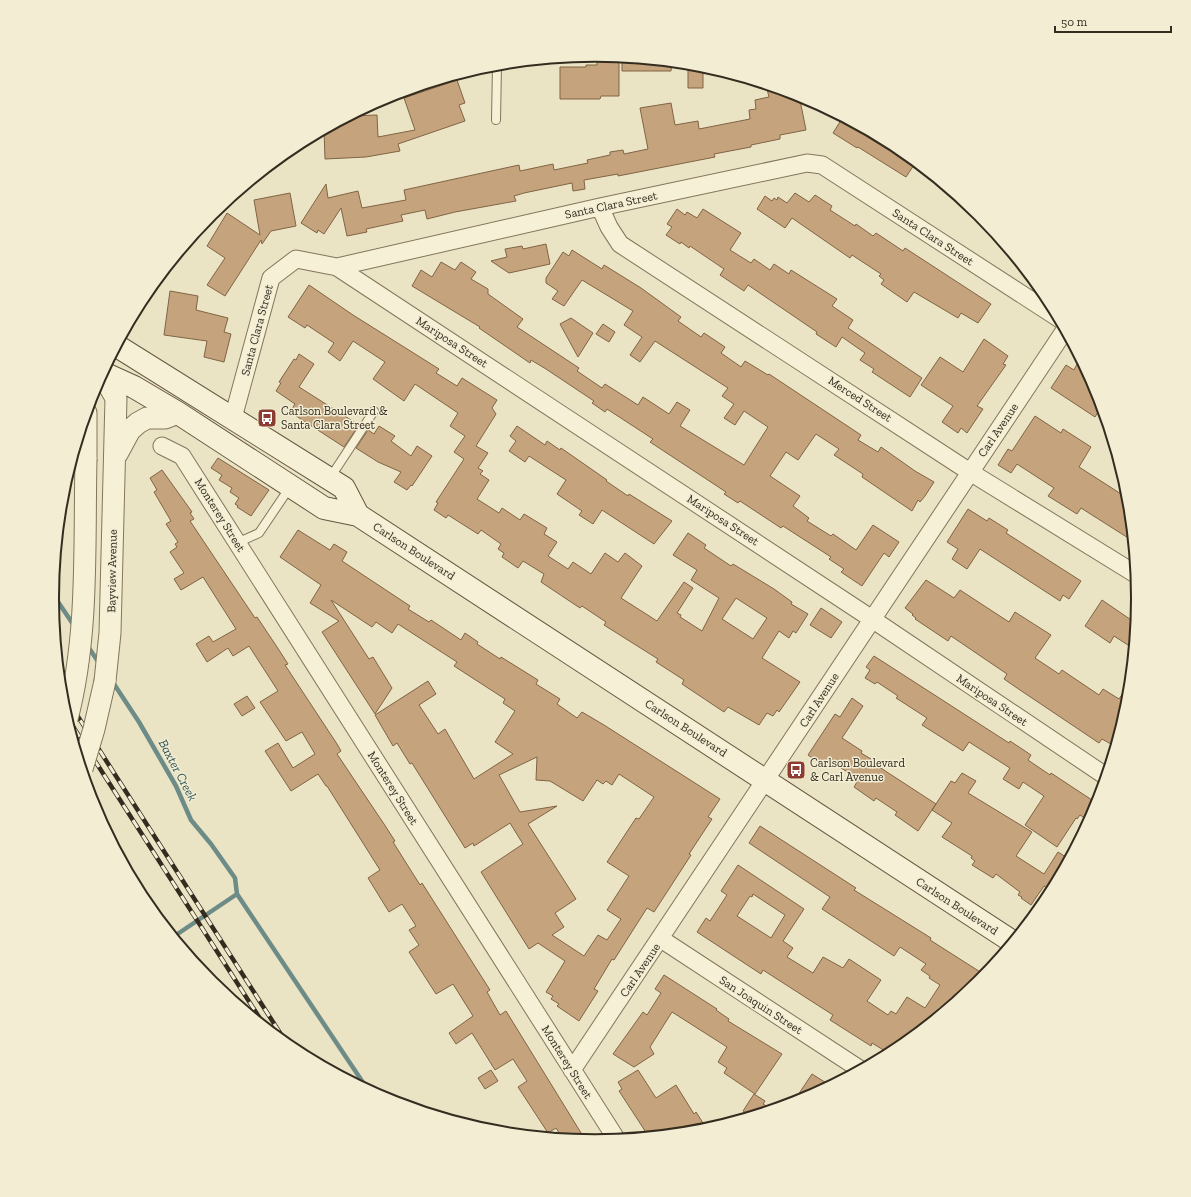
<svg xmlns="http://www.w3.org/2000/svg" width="1191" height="1197" font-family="'Zilla Slab',serif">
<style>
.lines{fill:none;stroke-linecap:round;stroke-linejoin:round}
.stream{stroke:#6d8b87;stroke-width:4.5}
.building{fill:#c5a47d;stroke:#806444;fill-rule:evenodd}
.service-casing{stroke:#83765c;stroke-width:10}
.minor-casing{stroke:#83765c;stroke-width:19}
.tertiary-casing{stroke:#83765c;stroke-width:23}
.secondary-casing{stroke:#65573f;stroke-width:24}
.service{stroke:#f6f0d7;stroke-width:8}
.minor{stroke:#f6f0d7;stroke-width:17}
.tertiary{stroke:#f6f0d7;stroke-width:21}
.secondary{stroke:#f6f0d7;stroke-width:22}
.rail-casing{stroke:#342c1f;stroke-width:4.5}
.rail{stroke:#f2edd3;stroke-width:3;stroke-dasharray:9;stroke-linecap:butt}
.tertiary-bridge-casing{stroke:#83765c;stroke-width:23;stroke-linecap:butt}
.tertiary-bridge{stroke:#f6f0d7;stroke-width:21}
.labels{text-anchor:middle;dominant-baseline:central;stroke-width:3;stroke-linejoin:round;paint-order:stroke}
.street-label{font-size:12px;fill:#342c1f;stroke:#f2edd3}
.poi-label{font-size:12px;fill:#342c1f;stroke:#f2edd3;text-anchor:start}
.water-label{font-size:13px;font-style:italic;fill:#2f5153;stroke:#f2edd3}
.rim{fill:none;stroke:#342c1f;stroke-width:2}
</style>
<rect width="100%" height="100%" fill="#eae3c4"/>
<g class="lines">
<!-- stream -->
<path class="stream" d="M52,593L75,627
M87,645L99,663
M112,681L139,722L176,786L191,820L211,844L235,878L237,894L173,937
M237,894L368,1090"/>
</g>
<!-- building -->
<path class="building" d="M622,58L672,63L671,71H622Z
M597,60H619V96H601L600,99H560V67H586V65H597Z
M688,70H703V88H688Z
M457,80L465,103L459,105L465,121L398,144L400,151L366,157L325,159L324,130L351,116L377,115L378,137L415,130L404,98Z
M766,85L799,95L806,130L780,135V139L751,145V147L714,154L715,157L618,176V174L584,180L585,189L573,191L572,183L524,193L514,196L516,201L455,212L427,219L425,210L401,215L403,221L366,229L367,232L347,236L341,208L324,234L318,230L317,233L301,223L326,184L328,198L358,191L362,208L406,200L404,190L519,165L520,171L553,164L554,170L588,163L587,160L610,155V152L623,150L624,154L648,149L640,108L671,103L675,125L698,121L699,129L750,119L749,110L756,109L755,100L769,97Z
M843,117L898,147L916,162L906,177L858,147L857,148L833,133Z
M290,193L296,226L271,231L262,244L261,240L225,296L207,285L225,258L207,246L227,213L260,235L254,200Z
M795,193L809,202L815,195L832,206L830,210L855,226L856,224L873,236L876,233L903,251L905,248L991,304L978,323L961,313L958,318L914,292L907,302L881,284L884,280L879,276L881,274L852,255L850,258L792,218L785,228L757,209L765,196L772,201L774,198L777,200L778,197L787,203Z
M677,209L685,215L687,212L697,218L703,209L741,233L730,250L751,263L754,259L770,270L774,264L789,274L791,270L837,299L832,306L853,320L848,328L922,378L910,397L872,372L874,369L860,360L865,353L842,337L836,347L816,334L817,332L748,285L744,291L720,275L724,269L690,246L689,248L681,242L680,244L666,235L672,227L667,224Z
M546,244L550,264L509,273L491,261L507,257L505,249L522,246L523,249Z
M572,250L602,269L604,265L641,288L681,317L678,321L701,337L704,333L725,347L721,353L741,367L745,361L768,375L769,374L861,435L858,440L878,452L881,447L915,471L934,482L925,496L920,502L918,500L912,511L862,477L863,474L834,455L839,449L816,434L798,460L786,452L770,476L800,496L793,506L809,518L807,521L831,536L833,534L856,550L873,525L899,542L889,557L884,553L862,586L841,572L844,569L829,559L831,557L783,526L781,528L740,501L738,503L724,494L726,492L650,442L653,439L607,409L605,412L592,403L594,401L546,369L531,360L530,363L479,328L480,327L412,286L421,270L432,277L441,262L455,270L461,262L476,272L471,279L488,289V294L523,319L517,327L579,368L577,371L602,388L605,384L638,405L643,397L669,414L677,402L690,410L680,426L744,465L768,427L744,411L735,425L724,418L734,404L722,396L728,388L655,341L640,362L630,355L642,337L624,325L633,311L582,280L564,306L552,299L558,291L546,283V278L563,252L569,256Z
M309,285L353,315L439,369L436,373L457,386L462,378L497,400L492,408L496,414L476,446L488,453L478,468L483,471L480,474L489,480L477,499L499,513L502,508L520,520L524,514L547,528L544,534L557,542L548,556L568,569L573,562L591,574L605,553L618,562L625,553L642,566L621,598L657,621L684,582L693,588L677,613L681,615L680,617L702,631L719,598L691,580L697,570L673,555L688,533L706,545L704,548L731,566L733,564L774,589L792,602L791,604L808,614L796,633L793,631L789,638L779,631L762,658L800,682L779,712L777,710L773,716L767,713L759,725L728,707L724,712L682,684L684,680L656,662L658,659L604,625L606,622L582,606L580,608L541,582L544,574L523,561L518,568L502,557L504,553L498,549L501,544L481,530L478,534L448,515L446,518L434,510L438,503L436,502L464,459L454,452L465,436L450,426L458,413L415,384L404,401L373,379L385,362L353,341L340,361L328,352L334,343L307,325L305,328L288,317ZM736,598L767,618L753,639L722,619Z
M170,291L198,296L196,310L228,318L224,332L231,334L224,362L204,357L207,341L164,335Z
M571,318L593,333L578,357L560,324Z
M603,324L615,332L609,342L596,334Z
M984,339L1008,356L1003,364L1006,365L977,406L983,409L967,433L961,428L958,433L942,422L953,406L921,385L940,357L963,372Z
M299,354L314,364L299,387L359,425L344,447L290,412L295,404L276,391L281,383L279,382L294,359L296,360Z
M1077,364L1087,371L1098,391L1102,406L1095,417L1051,388L1066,365L1074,370Z
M1035,416L1061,433L1063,429L1091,447L1079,467L1129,499L1133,541L1081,508L1077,514L1048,496L1054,488L1017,464L1011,473L998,465L1008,449L1012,451Z
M379,426L395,436L391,441L411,456L417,446L432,456L412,486L411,485L407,490L394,482L401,472L378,462L356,448L368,430L374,434Z
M517,426L545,445L547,441L560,450L561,448L607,480L606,481L628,496L629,494L672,521L654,544L602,510L593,524L579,515L582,511L557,494L566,480L529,456L525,462L509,451L516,441L510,436Z
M218,458L269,490L251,516L237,507L238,506L235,504L239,498L230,492L232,488L219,480L222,475L211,468Z
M162,470L192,512L190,513L194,519L190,521L255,618L257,617L277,647L288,664L285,665L337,744L341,751L337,754L384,824L395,841L393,842L420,885L422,883L490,990L487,992L500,1015L506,1011L586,1141L563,1139L556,1128L548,1133L518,1087L527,1081L513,1059L495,1070L472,1033L456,1044L449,1033L473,1016L453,984L436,994L409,952L419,945L409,930L416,926L402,904L389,912L368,878L380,870L327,786H326L318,774L291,791L265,751L278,743L293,768L315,754L302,732L286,741L260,702L278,691L249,646L233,656L228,648L207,662L196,644L209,636L213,642L236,629L203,577L181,590L174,579L184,573L170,552L177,547L175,544L178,542L166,524L171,521L154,492L157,490L150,478Z
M968,509L987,521L989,518L1008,530L1006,533L1081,581L1069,599L1063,595L1060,601L980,549L967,569L952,559L958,549L947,542Z
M298,530L330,550L334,544L347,552L342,561L410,606L408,609L429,622L431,620L461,640L465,633L478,642L477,644L500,659L501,657L538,680L536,684L560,699L557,704L577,718L582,712L604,725L720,799L708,817L712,819L689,854L691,855L654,912L647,908L614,960L612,959L594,989L598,991L579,1021L557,1006L559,1004L551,999L553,996L546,992L565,961L538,943L529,949L481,872L523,844L510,823L474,846L473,843L465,848L412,763L410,764L397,743L393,746L375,715L428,681L436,694L419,705L438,734L445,729L474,779L513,754L495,742L515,711L503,703L505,699L454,666L457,662L398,624L392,633L376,622L372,627L331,600L369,659L373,657L392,688L375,714L322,632L339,621L310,603L321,585L280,557ZM537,757L536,780L550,781L583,801L597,780L603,784L606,781L612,785L619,774L654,797L639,819L636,818L607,862L629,876L607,910L621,919L607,940L598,935L584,956L552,935L564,927L555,913L576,899L528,824L557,806L520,812L499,775Z
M926,580L954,598L960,590L1009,622L1015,612L1051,635L1035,658L1059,674L1062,670L1099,695L1103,689L1119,699L1131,681L1129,705L1116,747L1102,739L1099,743L1020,690L1004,679L1007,674L951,636L948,641L915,619L916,618L912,615L913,614L905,608Z
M1102,600L1137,624L1134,649L1114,636L1110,643L1085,626Z
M821,608L842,622L831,638L810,625Z
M874,656L1009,743L1010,741L1031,755L1028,760L1050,775L1051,773L1098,804L1090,822L1080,815L1077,819L1076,818L1057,847L1025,825L1044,796L1023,782L1019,789L1003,779L1010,768L969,742L963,751L922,725L927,718L896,698L898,696L877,682L875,684L865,678L870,670L866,667Z
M247,696L255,708L242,716L234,704Z
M852,698L863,706L842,738L862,751L861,753L871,759L870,761L936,804L918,831L895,815L897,812L876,798L874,801L854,787L857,782L852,779L854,776L828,760L824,766L808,755L835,714L840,717Z
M962,773L976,781L968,793L1032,832L1016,856L1044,874L1058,852L1069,859L1051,891L1044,886L1031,905L1021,898L1022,897L1018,895L1020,892L996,874L993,878L972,865L975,861L971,858L972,856L942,837L952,823L932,810L951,781L955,783Z
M760,826L856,888L854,890L931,938L930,940L985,975L980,982L897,1051L890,1054L872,1043L871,1046L830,1020L833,1015L763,970L761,974L697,932L706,918L710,921L727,895L721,891L738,865L804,909L783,941L793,948L787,957L813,973L823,957L843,968L849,959L881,980L867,1001L888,1015L891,1011L896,1014L907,997L925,1008L940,985L929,978L930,976L921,970L926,964L900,947L894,956L822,909L830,897L749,843ZM753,894L785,915L771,938L737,916L750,896L752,897Z
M664,975L717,1009L716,1010L729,1019L728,1021L782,1054L755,1094L724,1073L727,1068L718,1062L727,1047L672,1012L650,1047L654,1054L634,1067L613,1054L643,1012L647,1015L661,993L655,989Z
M491,1070L498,1081L485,1089L478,1078Z
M638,1070L656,1098L676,1085L694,1114L696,1112L705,1126L696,1132L649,1137L619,1091L622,1089L618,1082Z
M812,1074L831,1086L803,1101L792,1104Z
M754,1094L765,1101L763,1104L773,1110L751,1116L743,1111Z"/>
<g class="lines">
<!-- service casing -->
<g class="service-casing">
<path id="service" d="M496,120L497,65
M330,478L374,411
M237,543L259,533L290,487"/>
</g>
<!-- minor casing -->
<g class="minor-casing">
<path id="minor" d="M600,207L609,227L620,244L970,472L1137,575
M337,267L872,619L1107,777
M233,418L271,278L296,259L337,267L600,207L807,163L822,165L1060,319
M162,446L182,456L617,1140
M661,939L861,1070
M572,1070L1065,330"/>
</g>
<!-- tertiary casing -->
<g class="tertiary-casing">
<path id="tertiary" d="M102,374L116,398L110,633L105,681
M117,454L130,430L138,423L147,418H165L178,413
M86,459V413"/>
</g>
<!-- secondary casing -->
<g class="secondary-casing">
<path id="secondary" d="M117,346L344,488L358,515
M103,373L134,387L178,413L324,508L358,515L1013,942"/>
</g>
<!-- service -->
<use href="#service" class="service"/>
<!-- minor -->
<use href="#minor" class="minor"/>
<!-- tertiary -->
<use href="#tertiary" class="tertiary"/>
<!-- secondary -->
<use href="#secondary" class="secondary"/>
<!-- rail casing -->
<g class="rail-casing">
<path id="rail" d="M61,690L289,1047
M65,714L266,1028"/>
</g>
<!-- rail -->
<use href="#rail" class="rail"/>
<!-- tertiary-bridge casing -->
<g class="tertiary-bridge-casing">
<path id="tertiary-bridge" d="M67,719C89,635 84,545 86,459
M82,769L94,729L105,681"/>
</g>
<!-- tertiary-bridge -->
<use href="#tertiary-bridge" class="tertiary-bridge"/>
</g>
<!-- icons -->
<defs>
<g id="bus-square" transform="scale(1)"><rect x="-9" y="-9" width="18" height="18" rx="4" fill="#8d3c32" stroke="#f2edd3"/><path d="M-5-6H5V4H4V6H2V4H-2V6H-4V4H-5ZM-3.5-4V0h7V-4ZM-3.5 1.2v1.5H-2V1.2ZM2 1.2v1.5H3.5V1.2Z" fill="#fff"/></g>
</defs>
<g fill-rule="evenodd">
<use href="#bus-square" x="267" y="418"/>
<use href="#bus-square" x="796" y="770"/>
</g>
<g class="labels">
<!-- street labels -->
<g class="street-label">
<text transform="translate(611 205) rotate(-12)">Santa Clara Street</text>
<text transform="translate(933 237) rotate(33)">Santa Clara Street</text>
<text transform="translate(257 330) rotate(-75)">Santa Clara Street</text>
<text transform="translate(452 342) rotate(33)">Mariposa Street</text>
<text transform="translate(860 399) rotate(33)">Merced Street</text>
<text transform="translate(998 430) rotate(-56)">Carl Avenue</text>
<text transform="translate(220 515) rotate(58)">Monterey Street</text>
<text transform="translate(723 520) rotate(33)">Mariposa Street</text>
<text transform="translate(414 551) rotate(33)">Carlson Boulevard</text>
<text transform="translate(112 571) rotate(-89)">Bayview Avenue</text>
<text transform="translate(819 700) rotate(-57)">Carl Avenue</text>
<text transform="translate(992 700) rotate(34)">Mariposa Street</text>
<text transform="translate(686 728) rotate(33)">Carlson Boulevard</text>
<text transform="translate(393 788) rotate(58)">Monterey Street</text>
<text transform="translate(957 906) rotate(33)">Carlson Boulevard</text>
<text transform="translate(640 970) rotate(-56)">Carl Avenue</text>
<text transform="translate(761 1005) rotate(33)">San Joaquin Street</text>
<text transform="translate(567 1062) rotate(58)">Monterey Street</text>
</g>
<!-- poi labels -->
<g class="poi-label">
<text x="281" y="411">Carlson Boulevard &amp;<tspan x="281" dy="14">Santa Clara Street</tspan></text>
<text x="810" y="763">Carlson Boulevard<tspan x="810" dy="14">&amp; Carl Avenue</tspan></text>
</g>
<!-- water labels -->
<g class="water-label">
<text transform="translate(178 770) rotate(62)">Baxter Creek</text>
</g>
</g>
<!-- crop -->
<path d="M0 0H1191V1197H0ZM59 598a536 536 0 1 1 1072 0a536 536 0 1 1-1072 0Z" fill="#f2edd3" fill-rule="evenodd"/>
<path class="rim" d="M59 598a536 536 0 1 1 1072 0a536 536 0 1 1-1072 0Z"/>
<!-- scale -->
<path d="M1055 26v6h116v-6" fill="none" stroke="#342c1f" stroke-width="2"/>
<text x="1061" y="26" font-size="12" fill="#342c1f" stroke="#f2edd3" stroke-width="3" paint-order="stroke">50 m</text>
</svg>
